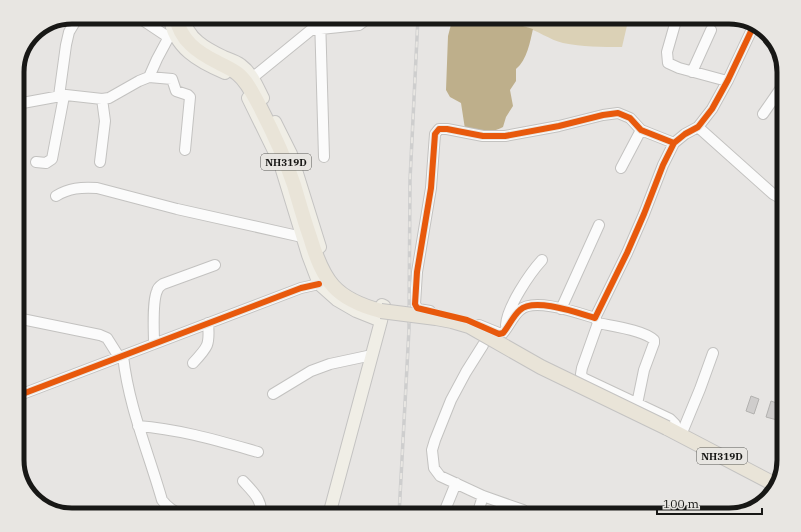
<svg xmlns="http://www.w3.org/2000/svg" width="801" height="532" font-family="'IBM Plex Serif',serif">
<style>
.green{fill:#dbd1b6}
.water{fill:#beaf8b}
.building{fill:#cfcdcc;stroke:#b2b1af}
.lines{fill:none;stroke-linecap:round;stroke-linejoin:round}
.minor-casing{stroke:#c3c2c0;stroke-width:12}
.major-casing{stroke:#c4c3c2;stroke-width:14}
.highway-casing{stroke:#c4c3c2;stroke-width:16}
.minor{stroke:#fbfbfb;stroke-width:10}
.major{stroke:#f0eee6;stroke-width:12}
.highway{stroke:#e9e4d8;stroke-width:14}
.rail-casing{stroke:#cecece;stroke-width:3.5}
.rail{stroke:#e8e6e2;stroke-width:2;stroke-dasharray:6;stroke-linecap:butt}
.highway-bridge-casing{stroke:#c4c3c2;stroke-width:16;stroke-linecap:butt}
.highway-bridge{stroke:#e9e4d8;stroke-width:14}
.cycleway-casing{stroke:#e8e6e2;stroke-width:8}
.cycleway{stroke:#e8590c;stroke-width:6}
.labels{text-anchor:middle;dominant-baseline:central;stroke-width:3.5;stroke-linejoin:round;paint-order:stroke}
.shield{fill:#e8e6e2;stroke:#565653;stroke-width:1}
.shield-label{font-size:10px;font-weight:bold;fill:#181816}
.rim{fill:none;stroke:#181816;stroke-width:5}
</style>
<rect width="100%" height="100%" fill="#e7e5e3"/>
<!-- green -->
<path class="green" d="M525,17H629L622,47C602,47 582,47 563,43C550,40 537,30 522,26Z"/>
<!-- water -->
<path class="water" d="M453,17H525L523,26L533,29C530,42 527,60 516,69V81L510,90L513,106L506,117L503,127C486,135 483,133 465,129L461,103L450,97L446,90L448,36Z"/>
<!-- building -->
<path class="building" d="M751,396L759,399L754,414L746,411Z
M771,401L782,405L777,420L766,417Z"/>
<g class="lines">
<!-- minor casing -->
<g class="minor-casing">
<path id="minor" d="M138,17L168,37
M320,17L324,157
M677,17L667,52L668,63L679,68L727,81
M692,72L711,30
M149,77L172,79L176,91L188,95L190,97L185,150
M252,78L311,30L359,25L370,17
M59,96L66,45L69,32L78,17
M17,104L66,95L102,99L109,98L139,81L149,77L157,59L172,31
M763,114L781,88L784,81
M698,127L773,194L784,200
M36,162L46,163L52,159L64,96
M100,162L105,121L102,99
M621,168L641,130
M56,196C69,188 81,187 97,188L177,209L302,237
M561,309L599,225
M430,311L418,309L415,304L417,272L431,188L435,134L439,129H447L483,136H505L559,126L603,115L618,113L630,118L641,130L674,143
M17,318L100,335L107,338L119,357
M595,318L598,323L582,368L581,374L583,378L670,419L675,424L677,434
M598,323C612,326 644,330 654,340V343L644,370L637,404
M479,325L501,334L503,333C509,326 513,316 520,310C534,297 578,313 595,318L627,253L644,214L663,165L674,143L685,134L698,127L712,109L728,80L754,25
M506,325C507,307 530,273 542,260
M154,344C154,331 152,302 157,291C158,287 160,286 163,284L215,265
M483,345L466,372L451,400L435,440L432,450L434,468L440,476L483,496L523,510L529,515
M123,356C129,408 148,451 162,500C168,508 174,512 183,515
M193,363C208,347 210,345 208,323
M273,394L311,371L330,364L372,355
M17,396L301,288L319,284
M138,426C179,429 219,441 258,452
M681,435L700,389L713,353
M243,481C252,491 264,501 260,515
M443,515L456,483
M477,515L483,496"/>
</g>
<!-- major casing -->
<g class="major-casing">
<path id="major" d="M170,17C173,48 199,62 225,73
M184,17C186,38 207,49 224,57C229,59 236,61 241,65C252,73 257,86 263,98
M248,98L274,151
M275,122L291,154L320,247
M282,170L308,255L319,284L337,300L356,311L381,321
M329,515L381,321L384,306L382,305"/>
</g>
<!-- highway casing -->
<g class="highway-casing">
<path id="highway" d="M176,17C180,40 197,52 217,62C224,66 232,69 238,74C248,82 254,96 260,107C273,132 285,158 294,185C299,202 304,220 310,237C323,281 335,299 381,311
M667,428L776,485"/>
</g>
<!-- minor -->
<use href="#minor" class="minor"/>
<!-- major -->
<use href="#major" class="major"/>
<!-- highway -->
<use href="#highway" class="highway"/>
<!-- rail casing -->
<g class="rail-casing">
<path id="rail" d="M399,515L409,329L410,180L418,17"/>
</g>
<!-- rail -->
<use href="#rail" class="rail"/>
<!-- highway-bridge casing -->
<g class="highway-bridge-casing">
<path id="highway-bridge" d="M381,311L436,318L452,321L469,326L541,367L667,428"/>
</g>
<!-- highway-bridge -->
<use href="#highway-bridge" class="highway-bridge"/>
<!-- cycleway casing -->
<g class="cycleway-casing">
<path id="cycleway" d="M674,143L641,130L630,118L618,113L603,115L559,126L505,136H483L447,129H439L435,134L431,188L417,272L415,304L417,308L467,320L499,334L503,333C509,326 513,316 520,310C534,297 578,313 595,318L627,253L644,214L663,165L674,143L685,134L698,127L712,109L728,80L754,25
M17,396L301,288L319,284"/>
</g>
<!-- cycleway -->
<use href="#cycleway" class="cycleway"/>
</g>
<g class="labels">
<!-- shield labels -->
<g class="shield">
<rect x="261" y="154" width="50" height="16" rx="3"/>
<rect x="697" y="448" width="50" height="16" rx="3"/>
</g>
<g class="shield-label">
<text x="286" y="162">NH319D</text>
<text x="722" y="456">NH319D</text>
</g>
</g>
<!-- crop -->
<path d="M0 0H801V532H0ZM72 24H729A48 48 0 0 1 777 72V460A48 48 0 0 1 729 508H72A48 48 0 0 1 24 460V72A48 48 0 0 1 72 24Z" fill="#e8e6e2" fill-rule="evenodd"/>
<path class="rim" d="M72 24H729A48 48 0 0 1 777 72V460A48 48 0 0 1 729 508H72A48 48 0 0 1 24 460V72A48 48 0 0 1 72 24Z"/>
<!-- scale -->
<path d="M657 508v6h105v-6" fill="none" stroke="#181816" stroke-width="2"/>
<text x="663" y="508" font-size="12" fill="#181816" stroke="#e8e6e2" stroke-width="3" paint-order="stroke">100 m</text>
</svg>
